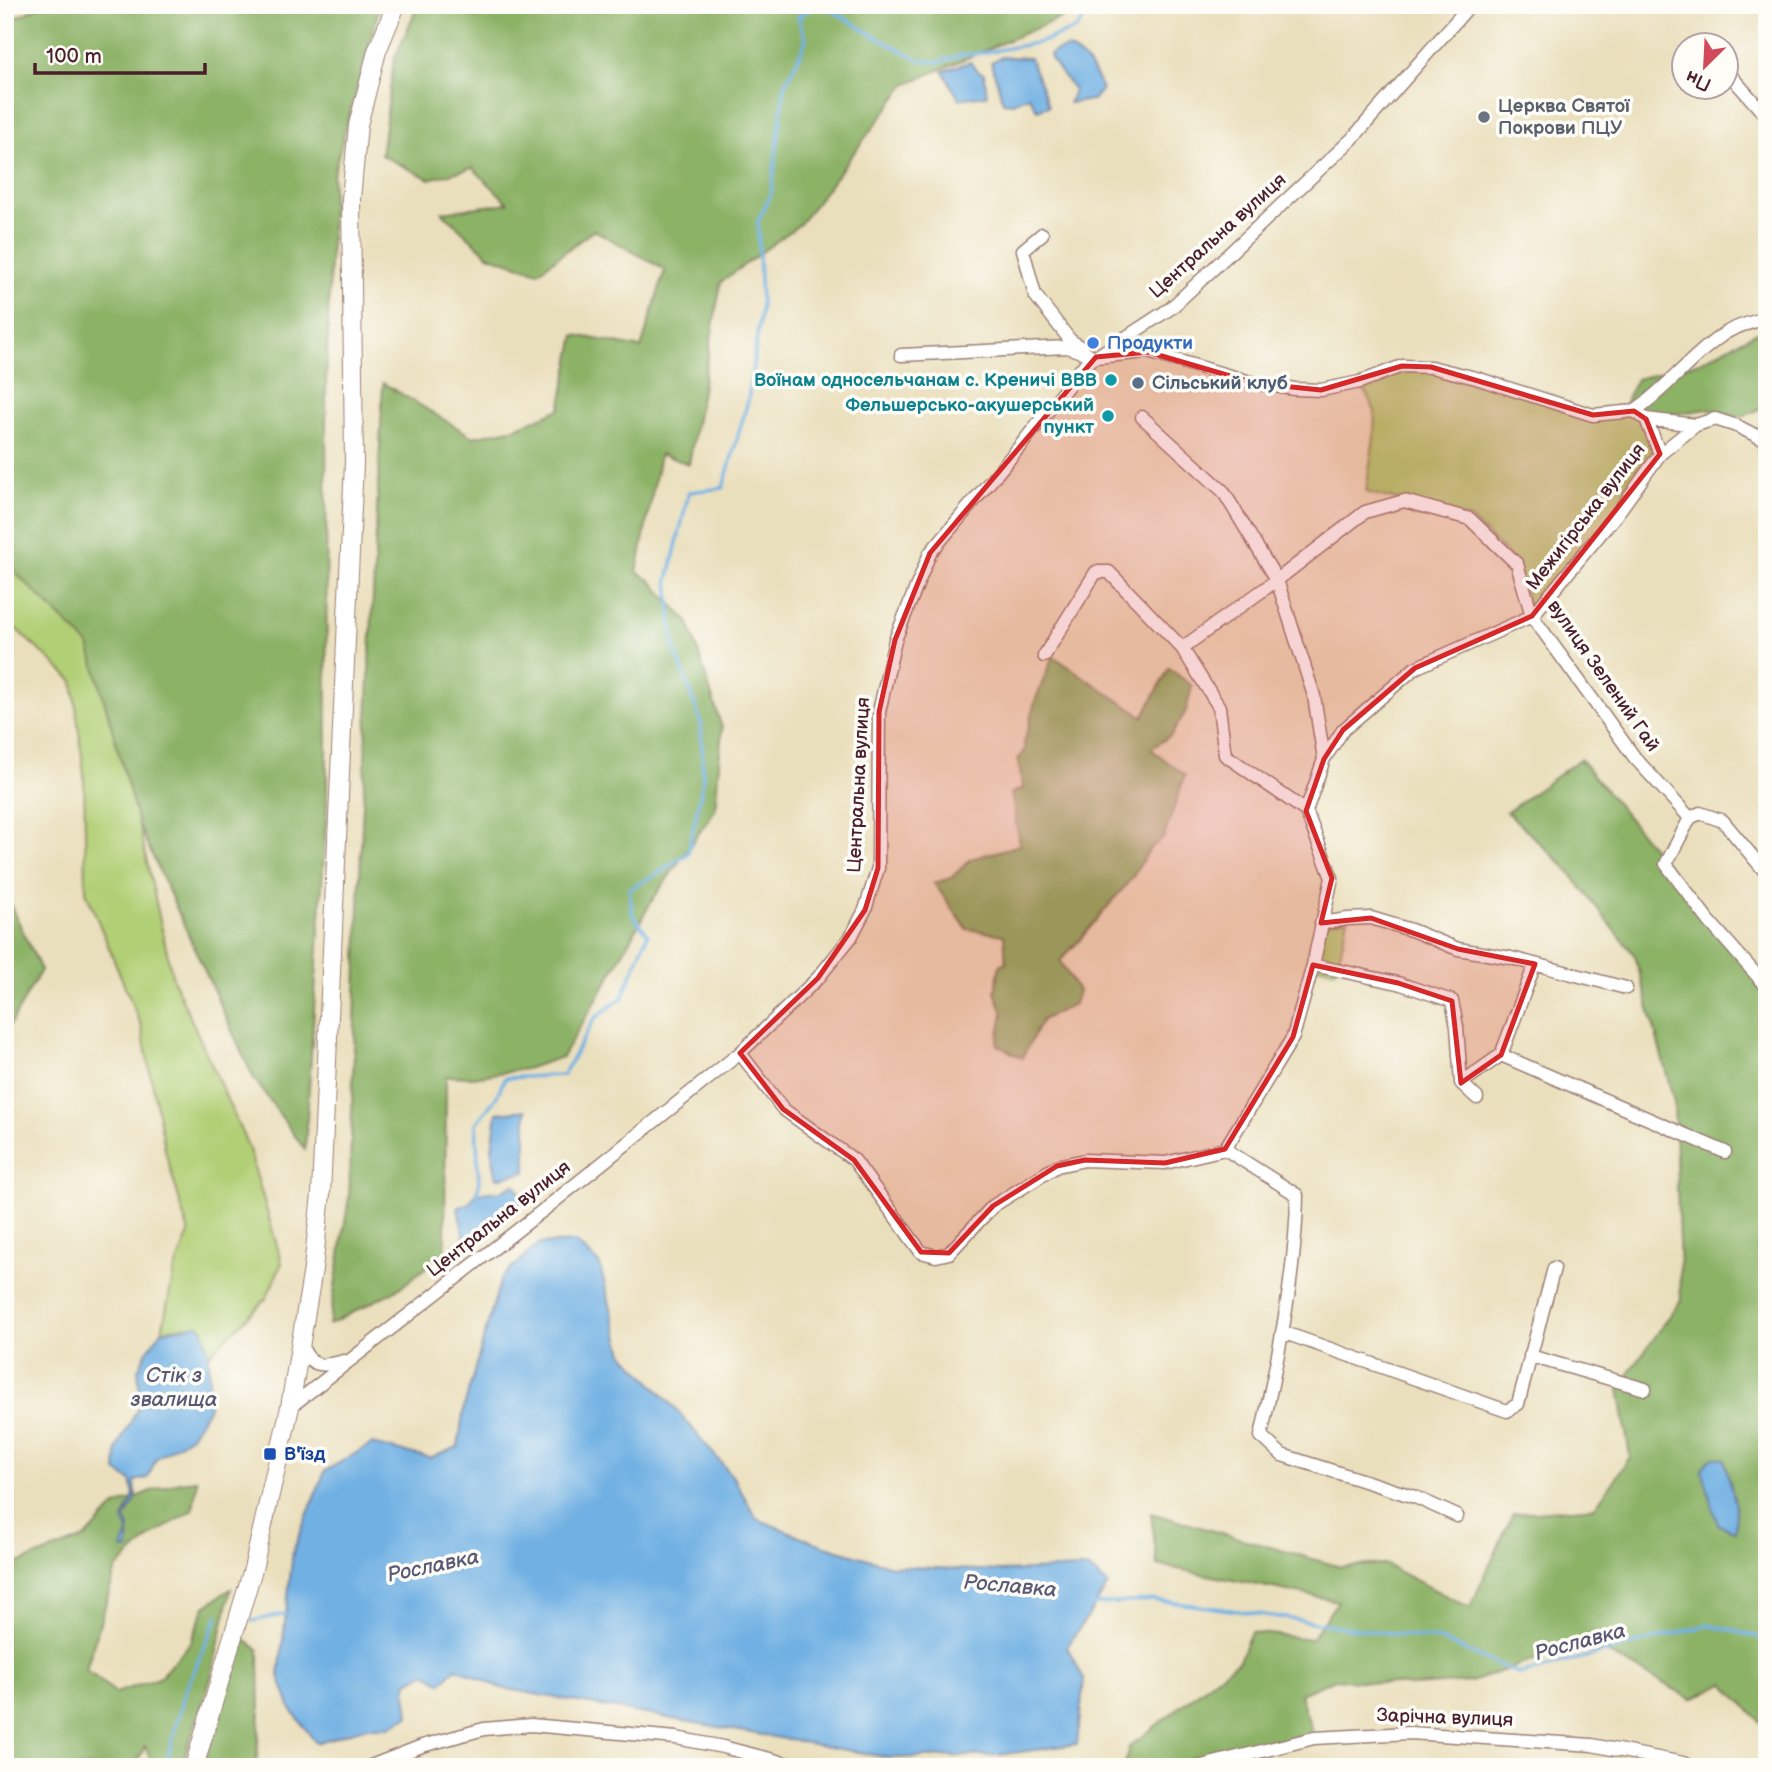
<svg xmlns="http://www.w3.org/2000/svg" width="1772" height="1772" font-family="'Balsamiq Sans',sans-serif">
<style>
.green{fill:#b1cf75;stroke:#7e7750;stroke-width:2}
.forest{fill:#8cb266;stroke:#6b6848;stroke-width:2}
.water{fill:#6fb0e3;stroke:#5c6887;stroke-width:2}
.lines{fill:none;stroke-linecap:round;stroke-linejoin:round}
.stream{stroke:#6fb0e3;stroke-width:3.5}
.minor-casing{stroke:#9a7f74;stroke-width:15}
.secondary-casing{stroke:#9a7f74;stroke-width:20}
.minor{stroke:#fff;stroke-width:12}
.secondary{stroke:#fff;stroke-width:18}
.marked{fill:#d62828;fill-opacity:0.2;stroke:#d62828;stroke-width:5;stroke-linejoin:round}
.worship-dot{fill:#6b7280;stroke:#fdfcf7;stroke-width:2.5}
.shop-dot{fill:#3f7fe0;stroke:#fdfcf7;stroke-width:2.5}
.culture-dot{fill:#0f9aa8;stroke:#fdfcf7;stroke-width:2.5}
.service-dot{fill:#5c6f8a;stroke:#fdfcf7;stroke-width:2.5}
.transit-dot{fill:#1a4fb4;stroke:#fdfcf7;stroke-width:2.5}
.labels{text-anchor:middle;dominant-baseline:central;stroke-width:7;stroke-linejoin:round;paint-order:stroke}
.worship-label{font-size:19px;font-weight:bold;fill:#5b616d;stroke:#fdfcf7;text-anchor:start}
.street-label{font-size:19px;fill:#4a1f2b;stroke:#fdfcf7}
.shop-label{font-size:19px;font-weight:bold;fill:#366cbe;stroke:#fdfcf7;text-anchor:start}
.culture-label{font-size:19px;font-weight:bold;fill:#0d838f;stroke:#fdfcf7;text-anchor:end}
.service-label{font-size:19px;font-weight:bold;fill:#4e5e75;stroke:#fdfcf7;text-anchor:start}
.transit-label{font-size:19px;font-weight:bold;fill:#164399;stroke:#fdfcf7;text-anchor:start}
.water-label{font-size:21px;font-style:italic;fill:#595975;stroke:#fdfcf7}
</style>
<rect width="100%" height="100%" fill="#fdfcf7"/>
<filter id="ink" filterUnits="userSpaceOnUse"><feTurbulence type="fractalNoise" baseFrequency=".0143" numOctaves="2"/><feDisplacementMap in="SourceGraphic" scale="14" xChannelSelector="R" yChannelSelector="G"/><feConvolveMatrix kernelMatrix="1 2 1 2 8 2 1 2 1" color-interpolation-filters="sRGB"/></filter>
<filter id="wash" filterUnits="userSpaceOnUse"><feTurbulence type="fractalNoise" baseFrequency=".00686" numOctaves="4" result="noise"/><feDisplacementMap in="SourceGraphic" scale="28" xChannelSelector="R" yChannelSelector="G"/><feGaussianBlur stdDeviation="1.57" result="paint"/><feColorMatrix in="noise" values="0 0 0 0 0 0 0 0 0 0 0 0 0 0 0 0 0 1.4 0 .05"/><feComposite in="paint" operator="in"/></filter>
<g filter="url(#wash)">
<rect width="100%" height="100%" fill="#eadfbc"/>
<!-- green -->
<path class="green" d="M1402,366L1431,367L1593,415L1634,411L1660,454L1532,616L1517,564L1470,519L1366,492L1374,437L1375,411L1360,382Z
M5,544L15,572L89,645L139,826L173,979L248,1146L282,1263L266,1299L209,1355L203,1330L184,1326L162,1331L174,1271L189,1233L166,1154L141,1025L86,892L84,774L73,681L5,619Z
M1348,919L1336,970L1313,965L1321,923Z"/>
<!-- forest -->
<path class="forest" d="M42,5H380L333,175L326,386L327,807L305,1150L253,1077L139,826L89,645L15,572L5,544V23Z
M418,5H1082L1074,12L906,84L800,224L721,282L689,464L660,454L637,572L650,580L689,623L722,728L715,810L651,902L608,980L562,1057L526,1069L473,1077L446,1076L445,1252L400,1288L329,1325L349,1197L361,847L383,383L473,437L516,428L560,409L575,335L641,348L665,270L594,230L538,272L488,255L442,212L508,203L473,168L429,179L381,155L394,60Z
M1767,327V405L1742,417L1708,409L1665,415L1625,404L1636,379L1700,362Z
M1053,656L1143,717L1169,668L1192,686L1186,711L1172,734L1151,749L1185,775L1164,837L1149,850L1132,878L1077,943L1060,961L1078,991L1074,1004L1042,1020L1022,1058L997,1045L1003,1013L995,992L1000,964L1006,963L1004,935L967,929L934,883L951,878L971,859L1020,845L1011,793L1023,789L1018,760L1025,749L1024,743L1035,701Z
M1580,759L1767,987V1729L1724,1683L1692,1699L1604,1651L1568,1648L1471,1682L1413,1686L1335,1679L1300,1694L1314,1738L1198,1767H1124L1129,1747L1239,1660L1251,1632L1311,1639L1338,1601L1157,1565L1151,1513L1341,1567L1384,1564L1470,1608L1513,1514L1595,1507L1630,1457L1619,1388L1681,1300L1674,1102L1635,956L1565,867L1507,812Z
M5,893L41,970L5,1034Z
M197,1480L193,1510L150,1537L116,1569L86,1670L116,1693L159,1678L191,1642L205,1606L231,1589L211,1678L181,1767H153L145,1746L135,1767H5V1568L85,1538L114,1507L148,1492L180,1482Z
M243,1639L259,1650L260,1711L257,1759L251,1767H203Z"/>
<!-- water -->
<path class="water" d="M1067,48C1088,58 1092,69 1102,89L1093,100L1069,103L1074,90L1051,59L1050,55L1054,52Z
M1002,57L1030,58L1049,106L1037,110L1029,96L1013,103L1003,102L991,62Z
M970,62L978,71L984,74L987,95L959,99L943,71Z
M526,1110V1172L496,1178L492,1149L497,1113Z
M515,1184L524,1201L477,1246L466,1248L458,1208L469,1203L477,1193L501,1191Z
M575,1242L599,1263L623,1353L676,1409L733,1477L757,1519L822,1545L892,1566L999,1571L1088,1568L1108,1585L1067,1647L1084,1679L1077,1744L998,1755L890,1758L501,1688L456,1668L442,1683L425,1673L408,1682L406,1690L409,1716L389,1727H367L316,1743L291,1709L279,1676L293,1551L325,1471L372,1444L430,1458L458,1447L464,1407L501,1278L539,1244Z
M198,1325L203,1330L209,1355V1407L191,1436L156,1459L148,1478L135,1481L136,1500L125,1518L129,1527L128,1550L122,1549L128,1532L123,1519L134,1496L131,1481L116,1471L117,1448L140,1404L138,1370L147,1351L162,1331Z
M1712,1457L1724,1459L1736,1506L1735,1531L1718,1525L1702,1469Z"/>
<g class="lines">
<!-- stream -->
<path class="stream" d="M823,5L878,38L920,60L939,62L961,55L982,53L1041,42L1076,29L1087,15L1091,5
M477,1193L479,1184L476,1123L496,1098L505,1078L563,1075L595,1018L622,998L648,934L633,916L629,889L659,873L688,853L703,782L701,722L674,647L668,580L689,492L723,488L748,401L750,386L761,308L758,221L771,194L785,85L802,50L806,39L798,17L817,5
M1090,1605L1154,1600L1246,1612L1350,1628L1440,1640L1520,1674L1708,1625L1767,1639
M252,1621L290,1613
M165,1767L186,1689L218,1616"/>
</g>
</g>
<g filter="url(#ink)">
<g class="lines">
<!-- minor casing -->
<g class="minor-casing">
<path id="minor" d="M1730,75L1767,117
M1042,234L1023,250L1035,295L1070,340L1083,349
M901,355L1067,347L1096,357L1148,352L1254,383L1295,389L1321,390L1360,382L1402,366L1431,367L1476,378L1593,415L1634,411L1646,419L1660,454
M1634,411C1666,390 1689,358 1721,336C1733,327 1752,322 1767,318
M1142,417L1223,491L1277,580L1314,696L1324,759
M1646,419L1696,425L1715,419L1737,426L1767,441
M1182,648L1277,580L1365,512L1404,501L1470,519L1517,564L1532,616L1635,758L1690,818
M1044,656L1096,572H1109L1182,648L1219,707L1225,755L1306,811
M1767,874L1723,821L1700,813L1690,818L1666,864L1709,921L1767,987
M1321,923L1348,919L1371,918L1411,930L1458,949L1511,958L1626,988
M1313,965L1398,983L1452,1001L1457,1027L1461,1083L1477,1098
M740,1053L783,1109L854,1160L921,1252L936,1256L949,1253L993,1206L1057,1166L1085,1160L1165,1163L1225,1149L1293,1037L1313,965L1332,878L1306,811L1324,759L1343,730L1415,668L1532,616L1617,514L1660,454L1696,425
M1501,1055L1535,964
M1461,1083L1501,1055L1725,1152
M1225,1149L1297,1195C1296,1274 1278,1358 1261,1436L1282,1455L1415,1497L1457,1516
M1282,1332L1507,1411L1518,1404L1554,1268
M301,1343C309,1368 322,1367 344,1361
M1530,1356L1645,1389
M290,1407L546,1208L740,1053L818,978L851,937L865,910L878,868L879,712L895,640L930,553L1021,445L1085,364L1171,308L1352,139L1470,5
M368,1767L422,1746L484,1729L531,1725L676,1738L723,1747L800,1767
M1198,1767L1314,1738L1410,1733L1592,1745L1683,1763L1692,1767"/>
</g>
<!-- secondary casing -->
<g class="secondary-casing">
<path id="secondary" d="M194,1767L253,1569L290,1407L313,1269L321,1194L354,463L351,199L358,125L377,51L396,5"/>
</g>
<!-- minor -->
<use href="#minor" class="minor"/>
<!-- secondary -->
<use href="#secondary" class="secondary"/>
</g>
</g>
<!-- marked area -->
<path class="marked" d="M1148,352L1254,383L1321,390L1402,366L1431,367L1593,415L1634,411L1646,419L1660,454L1532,616L1415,668L1343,730L1324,759L1306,811L1332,878L1321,923L1371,918L1458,949L1535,964L1501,1055L1461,1083L1452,1001L1398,983L1313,965L1293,1037L1225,1149L1165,1163L1085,1160L1057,1166L993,1206L949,1253L921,1252L854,1160L783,1109L740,1053L818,978L865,910L878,868L879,712L895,640L930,553L1096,357Z"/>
<!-- markers -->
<circle class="worship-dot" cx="1484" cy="117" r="7"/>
<circle class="shop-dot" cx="1093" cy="343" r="7"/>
<g class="culture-dot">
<circle cx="1111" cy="380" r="7"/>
<circle cx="1108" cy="416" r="7"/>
</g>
<circle class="service-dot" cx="1138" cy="383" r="7"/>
<rect class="transit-dot" x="263" y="1447" width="14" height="14" rx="3.5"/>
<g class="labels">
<!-- worship labels -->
<g class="worship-label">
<text x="1498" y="106">Церква Святої<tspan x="1498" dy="22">Покрови ПЦУ</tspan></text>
</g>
<!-- street labels -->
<g class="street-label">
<text transform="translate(1218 236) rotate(-42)">Центральна вулиця</text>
<text transform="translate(1586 517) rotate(-52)">Межигірська вулиця</text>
<text transform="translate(1603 676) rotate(55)">вулиця Зелений Гай</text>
<text transform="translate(859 785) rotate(-87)">Центральна вулиця</text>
<text transform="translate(499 1219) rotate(-38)">Центральна вулиця</text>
<text transform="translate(1445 1718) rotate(2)">Зарічна вулиця</text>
</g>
<!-- shop labels -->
<g class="shop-label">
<text x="1107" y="343">Продукти</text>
</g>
<!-- culture labels -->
<g class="culture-label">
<text x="1097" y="380">Воїнам односельчанам с. Креничі ВВВ</text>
<text x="1094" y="405">Фельшерсько-акушерський<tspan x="1094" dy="22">пункт</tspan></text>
</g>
<!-- service labels -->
<g class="service-label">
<text x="1152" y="383">Сільський клуб</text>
</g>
<!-- transit labels -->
<g class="transit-label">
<text x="284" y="1454">В'їзд</text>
</g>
<!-- water labels -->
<g class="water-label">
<text x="174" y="1375">Стік з<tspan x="174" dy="24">звалища</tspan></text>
<text transform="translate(433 1566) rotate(-12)">Рославка</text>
<text transform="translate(1010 1586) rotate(5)">Рославка</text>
<text transform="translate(1580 1642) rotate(-15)">Рославка</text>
</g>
</g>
<!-- margin -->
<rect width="1772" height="1772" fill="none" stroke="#fdfcf7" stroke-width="28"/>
<!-- north arrow -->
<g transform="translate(1705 66) rotate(204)"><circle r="33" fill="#fdfcf7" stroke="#b5a4a5" stroke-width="2"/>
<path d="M0-5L12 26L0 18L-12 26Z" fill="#d1495b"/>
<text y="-10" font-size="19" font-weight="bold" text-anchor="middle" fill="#4a1f2b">Пн</text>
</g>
<!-- scale -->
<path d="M35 63v10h170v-10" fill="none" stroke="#4a1f2b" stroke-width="3.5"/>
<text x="46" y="63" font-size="21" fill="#4a1f2b" stroke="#fdfcf7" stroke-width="5" paint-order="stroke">100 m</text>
</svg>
